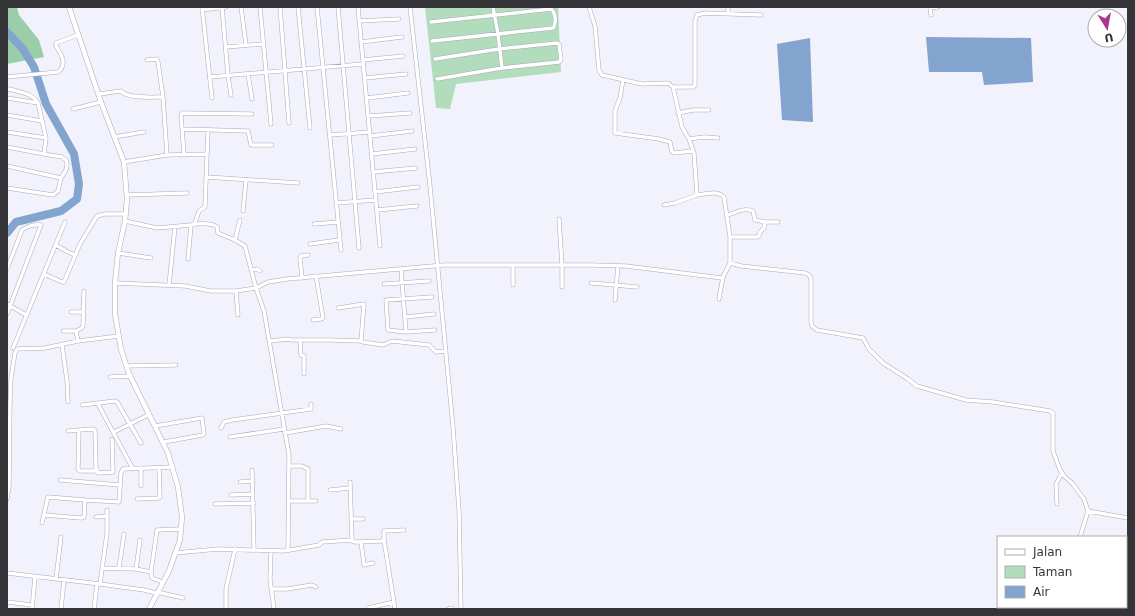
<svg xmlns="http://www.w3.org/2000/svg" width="1135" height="616" font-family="'DejaVu Sans',sans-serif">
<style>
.green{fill:#b1ddbc}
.forest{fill:#9bcda8}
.water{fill:#83a4cf}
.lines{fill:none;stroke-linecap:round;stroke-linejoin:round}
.river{stroke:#83a4cf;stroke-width:8}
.street-casing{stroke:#aaaab4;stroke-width:4.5}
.secondary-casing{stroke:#aaaab4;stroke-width:5.5}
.street{stroke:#fff;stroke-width:3.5}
.secondary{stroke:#fff;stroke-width:4.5}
</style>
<rect width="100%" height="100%" fill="#f1f2fc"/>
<!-- green -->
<path class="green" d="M425,7H558L561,72L456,84L450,109L436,108Z"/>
<!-- forest -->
<path class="forest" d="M7,7H17L19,15L39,40L44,57L7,64Z"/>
<!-- water -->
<path class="water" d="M926,37L1031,38L1033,82L984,85L982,72H929Z
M810,38L813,122L782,120L777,44Z"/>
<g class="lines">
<!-- river -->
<path class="river" d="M7,32L23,49L34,67L46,104L74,154L79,184L77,199L61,211L16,222L7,233"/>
<!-- street casing -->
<g class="street-casing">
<path id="street" d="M202,7L212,98
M222,7L228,76L231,95
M241,7L246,45
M260,7L271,124
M280,7L289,123
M298,7L310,128
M317,7L341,250
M338,7L359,248
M358,7L380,246
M410,7L430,186L453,427L459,510L461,609
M493,7L498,34L502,68
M589,7L595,26L599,70L602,75L642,84L668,83L673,87L682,127L689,139L694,153L697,195C706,194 717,190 724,197L730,237V263
M930,7L931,15
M930,8L938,7
M202,10L226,7
M728,14V7
M359,21L399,19
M431,22L551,9C556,13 556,21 554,27L553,28L432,41
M361,42L402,37
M226,47L263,44
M435,59L499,49L557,43L559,44L561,60L559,62L502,68L437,79
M147,60L157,59L158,62L163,97L167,155
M363,60L403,56
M248,74L252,99
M7,77L58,72C68,64 61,54 56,46V43L78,35
M210,77L363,64
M365,78L406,74
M623,80L620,98L615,111V133L659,139L670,142L672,152L674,153L693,151
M673,87H693L695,85V21L697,15L705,13L761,15
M7,90L9,89C20,92 32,93 38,103L46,138L44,154L7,147
M99,94L121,91C128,99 153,97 163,97
M7,98L38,103
M367,98L408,93
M73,109L101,102
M678,113L693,110H709
M7,115L42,121
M369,116L410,113
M183,129L248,131L251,145H272
M7,132L46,138
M330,135L370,132
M370,136L412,131
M114,137L144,132
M689,139L704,137L718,138
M184,154L181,116L182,113L252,114
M372,154L415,149
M124,162L167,155L207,154
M7,166L61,178C65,172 69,167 66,160L62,157L44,154
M373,172L416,168
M207,177L298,183
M7,188L53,195L58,191L61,178
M375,192L418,187
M127,195L187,193
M336,203L376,200
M664,205L675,203L697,195
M377,210L417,206
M243,211L246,180
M727,215C736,213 744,207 753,211L755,220L765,222H778
M559,219L562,265V287
M125,221L157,228L191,225C195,223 214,223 217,227C218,229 217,231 218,233L235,240L245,246L256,288L264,311L289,455L288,549
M195,223L199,211L205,207L208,130
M314,224L338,222
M730,237H757L759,236L760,232L764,228L765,222
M235,240L240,220
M310,244L339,240
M56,245L66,251L75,255
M118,253L151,258
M188,259L191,225
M7,269L22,230C27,226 35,224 41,225L7,314
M401,269L406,332L435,330
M252,270L257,269L260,271
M44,274L62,282H64L80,244L97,216L105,214H125
M302,278L300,258L301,256L308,255
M115,283L185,286L211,291H236L256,288L268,282L287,279L444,265H592L626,266L722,278L723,277L730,263L741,266L805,273L809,275L811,279V322L812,326L817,330L863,338L869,349L883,363L908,379L917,386L966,400L993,402L1050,411L1053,413V451L1060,470L1065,477L1072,483L1084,499L1088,511L1080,537
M591,283L637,287
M384,284L429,281
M169,285L175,227
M513,285V265
M236,291L238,315
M719,299L723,277
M615,300L618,266
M7,304L26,315
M338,308L364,304L361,341L363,342L383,345L392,341L429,345L436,352L446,351
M71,312H83
M405,317L434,314
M313,320L321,319L323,318L316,276
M63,331H76
M406,332L388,330L386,300L432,297
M300,340L301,355L304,356V374
M78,341L76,331L82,328L83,325L84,291
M270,341L288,339L292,340H331L361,341
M62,345L67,381L68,402
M13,348L65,222
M126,366L176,365
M110,377L130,376
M98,404L133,469
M82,405L115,401L117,402L141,443
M155,426L202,418L204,433L203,435L164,442
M221,428L224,422L232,420L311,409V404
M68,431L79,430
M114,432L148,415
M285,433L326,426L341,429
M230,437L284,429
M289,466H302L308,469V501
M141,468V486
M252,470L254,550
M97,471H80L78,469L79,430L92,429L95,430L96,468L98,473L113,472L112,439
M60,480L120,485
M240,482L253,481
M350,482L352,540
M330,490L350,488
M231,495L253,494
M7,499L9,488L10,403L11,378L15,353L17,349L45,348L78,341L119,336
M137,499L159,498L160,497L159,468
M288,501H316
M215,504L254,503
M1057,504L1056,484L1062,473
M1088,511L1128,518
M44,515L81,518L84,517L85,500L119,502L121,473L123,469L173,467
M96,517L107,516
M351,519H363
M42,523L48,497L85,500
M384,540L395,609
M361,542L364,565L373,563
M271,551L270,579L274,609
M175,553L218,549L284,551L319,545L322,542L352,540V541L355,542L381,541L384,540V531L404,530
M102,568L136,569L151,572L152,578L162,582
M119,568L124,534
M136,569L140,540
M151,572L157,530L181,529
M7,573L100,584L144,590L156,593
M56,579L61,537
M100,584L107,533V510
M271,589H287L312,585L316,587
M157,592L183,598
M7,602L32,605
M368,608L394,602
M32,609L35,577
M61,609L64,580
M94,609L97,584
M226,609V589L235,549
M448,609L452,608
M1016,609V607
M1061,609L1062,607
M1088,609V607"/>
</g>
<!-- secondary casing -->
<g class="secondary-casing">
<path id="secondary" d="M69,7L101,102L124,162L127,199L125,221L118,253L115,283V314L121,349L128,371L135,386L168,453L178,487L182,517L180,540L169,571L149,609"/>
</g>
<!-- street -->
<use href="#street" class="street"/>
<!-- secondary -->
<use href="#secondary" class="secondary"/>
</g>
<!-- border -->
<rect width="1135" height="616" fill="none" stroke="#353539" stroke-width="16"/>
<!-- legend -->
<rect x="997" y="536" width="130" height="72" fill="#ffffff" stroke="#aeaeb0"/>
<rect x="1005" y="549" width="20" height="6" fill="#ffffff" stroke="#aeaeb0"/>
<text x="1033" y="556" font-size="12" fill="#353539">Jalan</text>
<rect x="1005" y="566" width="20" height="12" fill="#b1ddbc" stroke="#aeaeb0"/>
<text x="1033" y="576" font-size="12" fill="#353539">Taman</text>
<rect x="1005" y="586" width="20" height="12" fill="#83a4cf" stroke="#aeaeb0"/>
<text x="1033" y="596" font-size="12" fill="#353539">Air</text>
<!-- north arrow -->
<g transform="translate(1107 28) rotate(169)"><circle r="19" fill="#ffffff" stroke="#aeaeb0"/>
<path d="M0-3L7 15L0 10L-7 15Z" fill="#ac368d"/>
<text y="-6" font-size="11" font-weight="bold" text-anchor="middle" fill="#353539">U</text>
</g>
</svg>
